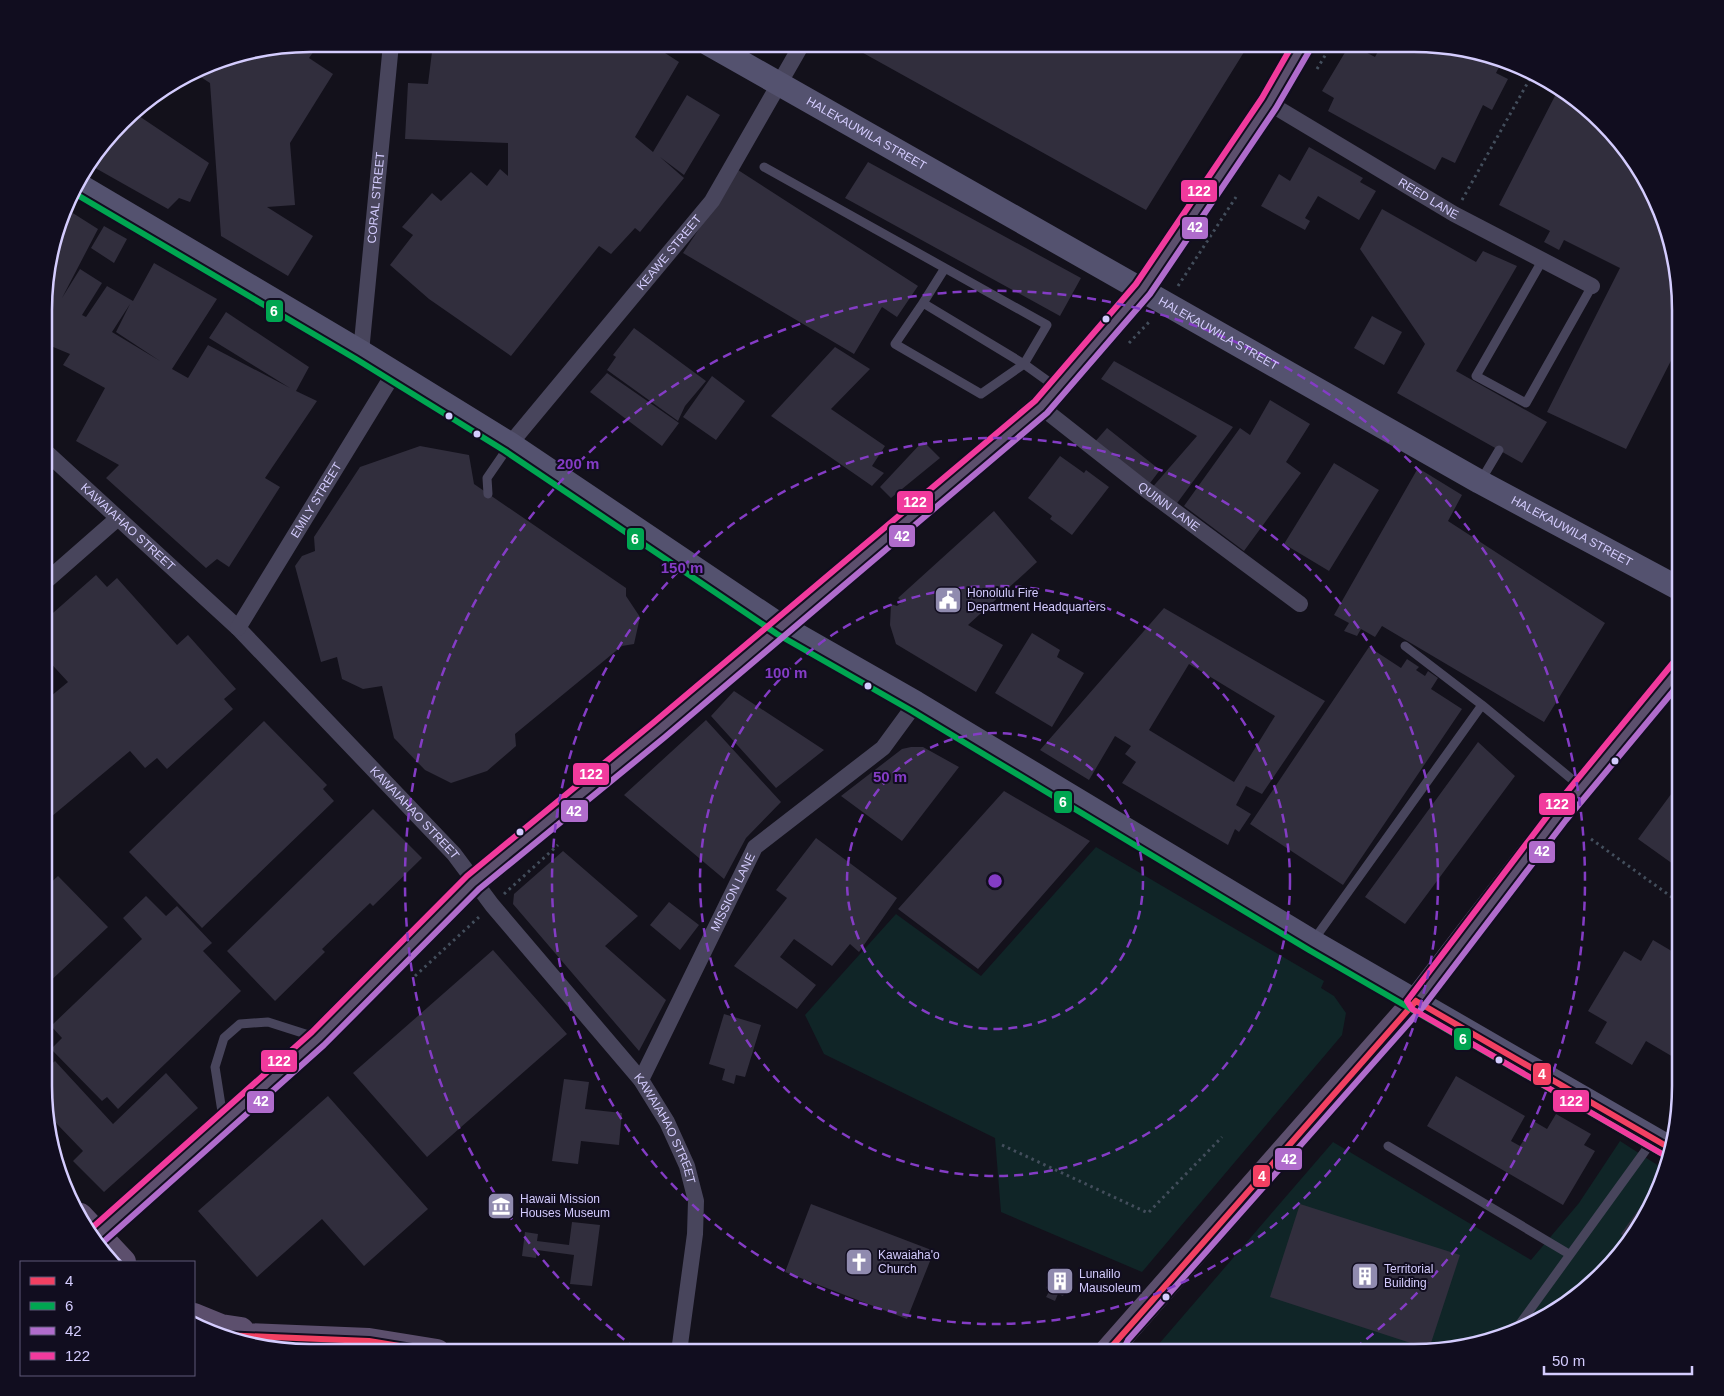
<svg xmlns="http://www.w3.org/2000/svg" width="1724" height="1396" font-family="Helvetica,sans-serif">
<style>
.green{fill:#102527}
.building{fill:#312e3d;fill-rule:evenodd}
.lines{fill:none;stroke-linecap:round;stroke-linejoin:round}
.path{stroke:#434e5c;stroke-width:3;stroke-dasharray:2.5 4;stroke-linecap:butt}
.lane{stroke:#48455c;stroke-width:9}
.street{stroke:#48455c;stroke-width:16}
.secondary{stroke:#54526f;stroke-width:24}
.primary{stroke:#5c4f6d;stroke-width:26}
.bus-1-casing{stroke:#110d1f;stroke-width:10}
.bus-2-casing{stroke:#110d1f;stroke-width:10}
.bus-3-casing{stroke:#110d1f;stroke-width:10}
.bus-4-casing{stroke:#110d1f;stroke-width:10}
.bus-1{stroke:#f24062;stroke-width:6}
.bus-2{stroke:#00a651;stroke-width:6}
.bus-3{stroke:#b06ccc;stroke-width:6}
.bus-4{stroke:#f13a9d;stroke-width:6}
.ring{fill:none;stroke:#843cc5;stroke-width:2.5;stroke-dasharray:9 6}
.bus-dot{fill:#d4ccfe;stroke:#110d1f;stroke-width:2}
.labels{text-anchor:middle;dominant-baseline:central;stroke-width:4;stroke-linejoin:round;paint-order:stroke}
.street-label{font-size:12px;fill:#d4ccfe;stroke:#110d1f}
.poi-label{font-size:12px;fill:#d4ccfe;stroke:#110d1f;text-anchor:start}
.rim{fill:none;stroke:#d4ccfe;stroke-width:2.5}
.centre{fill:#843cc5;stroke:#110d1f;stroke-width:2.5}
.ring-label{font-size:15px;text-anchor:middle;font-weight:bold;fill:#843cc5;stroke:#110d1f;stroke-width:4;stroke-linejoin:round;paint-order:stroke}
.line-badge{stroke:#110d1f;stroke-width:2}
.badge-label{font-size:14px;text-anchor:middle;font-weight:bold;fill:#fff}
</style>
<rect width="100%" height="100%" fill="#13111b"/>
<!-- green -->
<path class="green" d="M1096,847L1324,981L1321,988L1334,996L1346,1013L1342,1035L1142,1272L1001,1212L995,1138L824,1054L805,1015L896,914L981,976Z
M1620,1141L1662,1168L1653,1203L1602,1274L1516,1332L1413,1352H1152L1333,1142L1531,1260L1579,1203Z"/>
<!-- building -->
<path class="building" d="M311,44H319L309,58L333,74L290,143L295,205L267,207L313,236L288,276L221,236L210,83L196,74L225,58Z
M433,44H605L612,50L618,44H651L679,62L635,137L653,152L687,95L720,115L684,175L660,157L684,178L640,232L635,228L611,254L599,246L511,356L429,299L390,265L413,235L402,227L432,193L441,201L471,172L487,186L500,169L508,176V143L405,139L408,83L428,84Z
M847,44H1249L1146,210Z
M1350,44L1375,57L1382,44H1430L1502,61L1496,73L1508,79L1492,110L1483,105L1455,163L1442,157L1435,170L1328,111L1334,98L1322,91Z
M1557,92L1602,122L1660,208L1680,311V343L1626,449L1547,412L1620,268L1564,240L1559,250L1544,242L1550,231L1499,205Z
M133,112L209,163L190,202L179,198L168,209L90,165Z
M1309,147L1363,178L1360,182L1376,191L1359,220L1318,196L1305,218L1310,221L1305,230L1261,206L1279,174L1290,181Z
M868,162L1081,278L1060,316L845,198Z
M738,170L918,286L897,317L882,307L854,354L683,253Z
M1382,209L1476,262L1483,251L1517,266L1456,371L1547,422L1522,463L1397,393L1425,344L1360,249Z
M68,210L98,229L62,298L80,269L102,283L82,315L86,317L107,286L133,301L154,263L217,299L172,369L188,378L208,345L290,388L209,338L226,312L309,367L296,391L317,401L265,478L280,487L229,567L217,559L206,568L106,478L119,465L76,441L105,388L63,365L70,354L46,344V276ZM130,304L116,332L160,361L112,332Z
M104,226L127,239L114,263L91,248Z
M1372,316L1402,332L1384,365L1354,348Z
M634,328L706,381L685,406L678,421L607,370L616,357L613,355Z
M835,347L870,369L831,409L885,446L872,466L884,473L872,486L771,416Z
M1114,361L1233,427L1175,506L1150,490L1197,436L1101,379Z
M607,373L679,423L662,446L590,392Z
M712,376L745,401L716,440L683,417Z
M1270,400L1310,424L1286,462L1301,473L1244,551L1184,506L1240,428L1250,435Z
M1107,428L1160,470L1147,487L1093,444Z
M923,441L940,458L891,498L880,487Z
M420,446L469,455L474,484L626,588V596L640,617L634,644L622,646L515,734L516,746L487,771L451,783L425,770L394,738L382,686L363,689L342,679L337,657L321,662L295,566L302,556L315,551L314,537L360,467Z
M1060,456L1084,473L1086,470L1109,487L1072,535L1050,519L1052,516L1028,498Z
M1334,463L1379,490L1329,571L1284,544Z
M1418,468L1462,495L1448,521L1605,623L1544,722L1382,626L1375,637L1361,629L1357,636L1344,631L1349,623L1334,615Z
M994,511L1037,562L968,625L1003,645L976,692L896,644L890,625L891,604L897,606L902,602L898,598Z
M96,575L107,587L117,578L177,645L188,635L236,689L224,699L233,709L167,769L157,758L145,768L130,751L45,822V701L68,682L45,657V620Z
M1164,608L1325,701L1262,794L1246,786L1236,805L1251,814L1239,832L1235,829L1228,845L1122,783L1136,762L1125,754L1131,746L1115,736L1089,780L1040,750ZM1189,664L1275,716L1234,782L1149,730Z
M1032,633L1060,650L1057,657L1084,673L1052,727L995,693Z
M1369,647L1401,668L1407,659L1419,667L1416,670L1425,676L1428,671L1438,678L1431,689L1462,709L1343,885L1250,824Z
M734,691L824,750L776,788L711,716Z
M706,720L781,802L746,838L724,879L624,795Z
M264,721L327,785L323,789L334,801L202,928L129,852Z
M1478,742L1515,776L1405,924L1365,897Z
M911,747H923L959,767L902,841L841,796L902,749Z
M1680,782V869L1638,839Z
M1004,791L1090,841L978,969L898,909Z
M373,809L422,858L373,906L370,903L322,949L325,952L275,1001L227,951Z
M816,838L897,898L859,952L850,944L832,966L794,939L780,957L816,985L797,1009L734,966L787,898L776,890Z
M563,851L638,916L605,946L666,1000L639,1051L513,904L514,894Z
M58,876L108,927L45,986V888Z
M146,896L166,916L177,906L212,943L203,951L241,991L118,1109L107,1097L102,1101L51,1049L62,1038L51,1026L142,939L123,918Z
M669,902L699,925L680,950L650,925Z
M1653,940L1680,956V980L1674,989L1680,992V1061L1646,1041L1632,1065L1595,1043L1607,1022L1588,1011L1624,951L1641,961Z
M493,950L567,1034L427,1157L353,1073Z
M724,1014L761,1025L745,1077L736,1075L734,1084L722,1080L725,1069L709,1064Z
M55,1061L113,1124L166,1073L198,1108L104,1192L73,1161L83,1151L56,1123L51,1128L44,1103V1071Z
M1456,1076L1525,1116L1511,1141L1520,1146L1535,1122L1547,1129L1556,1114L1591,1134L1584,1145L1595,1151L1563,1205L1427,1126Z
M564,1079L589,1082L585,1109L622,1113L619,1145L581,1141L578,1164L552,1161Z
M328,1096L428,1209L364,1266L322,1219L257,1277L198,1211Z
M1651,1192L1655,1195L1653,1203L1628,1239L1621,1234Z
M811,1204L934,1251L907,1319L785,1272Z
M1300,1204L1460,1255L1429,1349L1270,1297Z
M572,1222L600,1225L592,1286L570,1284L574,1255L537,1250L536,1258L522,1256L525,1232L538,1234L537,1241L569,1245Z
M1057,1267L1073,1275L1063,1296L1058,1294L1055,1301L1046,1297L1050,1290L1046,1288Z"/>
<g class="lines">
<!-- path -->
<path class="path" d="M1317,69L1332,44
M1462,200L1532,75
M1178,286L1236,197
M1129,343L1151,320
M1591,839L1680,903
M504,894L558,845
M415,976L479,917
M1002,1145L1148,1213L1222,1137"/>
<!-- lane -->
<path class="lane" d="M764,167L1047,325L1024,364L981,394L895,344L923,303L1024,364L1056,387
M1542,261L1476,376L1526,403L1592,286
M923,303L945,268
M1480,482L1499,450
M488,494L487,478L509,446
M1405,646L1482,705L1580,786
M1313,941L1482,705
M223,1118L215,1067L224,1038L240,1024L268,1022L315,1037
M1388,1146L1569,1254
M1514,1332L1653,1140"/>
<!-- street -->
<g class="street">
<path id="s1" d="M1269,103L1454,214L1592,286"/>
<path id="s2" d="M361,352L391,44"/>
<path id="s3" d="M1041,407L1145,489L1300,604"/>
<path id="s4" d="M510,444L712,201L802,44"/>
<path id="s5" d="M46,452L238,628L454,854L492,905L641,1080L667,1122L687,1166L696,1201L695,1234L679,1352"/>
<path d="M45,582L118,518"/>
<path id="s6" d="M238,628L394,373"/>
<path id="s7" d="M641,1080L755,847L883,748L916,703"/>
</g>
<!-- secondary -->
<g class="secondary">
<path id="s8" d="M709,44L1480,482L1680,589"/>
<path d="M77,184L361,352L510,444L781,626L916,703L1313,942L1668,1147"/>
</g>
<!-- primary -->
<path class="primary" d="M80,1216L123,1262
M95,1237L318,1038L473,883L659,730L1041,407L1143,289L1269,103L1303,44
M194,1316L221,1327L241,1330
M220,1335L369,1341L437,1352
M1107,1352L1416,1001L1559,815L1680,669"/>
<!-- bus-1 casing -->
<g class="bus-1-casing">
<path id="bus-1" d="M1416,1001L1668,1147
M222,1335L369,1341L436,1352
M1107,1352L1416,1001"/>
</g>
<!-- bus-2 casing -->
<g class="bus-2-casing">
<path id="bus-2" d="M74,193L356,359L505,451L777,634L912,711L1309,950L1664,1155"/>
</g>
<!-- bus-3 casing -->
<g class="bus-3-casing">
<path id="bus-3" d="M101,1244L324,1045L479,889L665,737L1047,413L1150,294L1276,108L1311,48
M1122,1352L1128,1340L1423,1007L1566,820L1680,683"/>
</g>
<!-- bus-4 casing -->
<g class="bus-4-casing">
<path id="bus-4" d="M1664,1155L1412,1009L1407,1001L1552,810L1673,663
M93,1227L312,1032L467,876L653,723L1035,401L1136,284L1262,98L1293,44"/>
</g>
<!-- bus-1 -->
<use href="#bus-1" class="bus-1"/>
<!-- bus-2 -->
<use href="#bus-2" class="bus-2"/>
<!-- bus-3 -->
<use href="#bus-3" class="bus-3"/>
<!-- bus-4 -->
<use href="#bus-4" class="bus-4"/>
</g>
<!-- distance rings -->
<g class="ring">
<circle cx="995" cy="881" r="148"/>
<circle cx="995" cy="881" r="295"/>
<circle cx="995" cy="881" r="443"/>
<path d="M636 1349A590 590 0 1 1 1350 1352"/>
</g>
<!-- icons -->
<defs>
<g id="civic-square" transform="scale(1.4375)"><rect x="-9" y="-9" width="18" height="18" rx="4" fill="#908baf" stroke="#110d1f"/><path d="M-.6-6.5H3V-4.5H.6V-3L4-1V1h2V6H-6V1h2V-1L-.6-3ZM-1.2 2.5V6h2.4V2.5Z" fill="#fff"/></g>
<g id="museum-square" transform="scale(1.4375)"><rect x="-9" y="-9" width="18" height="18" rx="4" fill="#908baf" stroke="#110d1f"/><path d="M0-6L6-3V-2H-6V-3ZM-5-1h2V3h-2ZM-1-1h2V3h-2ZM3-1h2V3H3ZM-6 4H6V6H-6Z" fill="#fff"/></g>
<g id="church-square" transform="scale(1.4375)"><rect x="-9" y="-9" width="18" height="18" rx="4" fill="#908baf" stroke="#110d1f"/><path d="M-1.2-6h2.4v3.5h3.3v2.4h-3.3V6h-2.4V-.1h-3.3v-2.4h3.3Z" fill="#fff"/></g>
<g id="building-square" transform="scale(1.4375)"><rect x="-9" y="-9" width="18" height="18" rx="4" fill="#908baf" stroke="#110d1f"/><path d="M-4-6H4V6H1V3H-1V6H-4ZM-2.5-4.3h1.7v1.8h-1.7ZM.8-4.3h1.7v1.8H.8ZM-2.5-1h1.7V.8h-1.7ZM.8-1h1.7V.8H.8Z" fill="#fff"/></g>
</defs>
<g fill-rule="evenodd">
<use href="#civic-square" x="948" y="600"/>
<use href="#museum-square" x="501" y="1206"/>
<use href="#church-square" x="859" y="1262"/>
<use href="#building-square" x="1365" y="1276"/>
<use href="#building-square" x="1060" y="1281"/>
</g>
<!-- markers -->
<g class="bus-dot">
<circle cx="1106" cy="319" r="4.5"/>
<circle cx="449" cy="416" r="4.5"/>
<circle cx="477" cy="434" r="4.5"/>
<circle cx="868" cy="686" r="4.5"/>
<circle cx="1615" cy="761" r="4.5"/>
<circle cx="520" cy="832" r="4.5"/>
<circle cx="1499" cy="1060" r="4.5"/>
<circle cx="1166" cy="1297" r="4.5"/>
</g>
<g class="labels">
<!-- street labels -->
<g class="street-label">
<text stroke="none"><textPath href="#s8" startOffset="181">HALEKAUWILA STREET</textPath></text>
<text stroke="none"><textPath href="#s2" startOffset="155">CORAL STREET</textPath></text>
<text stroke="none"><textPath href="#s1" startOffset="186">REED LANE</textPath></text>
<text stroke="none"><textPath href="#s4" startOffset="249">KEAWE STREET</textPath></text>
<text stroke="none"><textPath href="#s8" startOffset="586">HALEKAUWILA STREET</textPath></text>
<text stroke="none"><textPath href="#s6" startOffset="150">EMILY STREET</textPath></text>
<text stroke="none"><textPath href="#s3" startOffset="162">QUINN LANE</textPath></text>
<text stroke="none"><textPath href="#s5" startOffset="111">KAWAIAHAO STREET</textPath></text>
<text stroke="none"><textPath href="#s8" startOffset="991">HALEKAUWILA STREET</textPath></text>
<text stroke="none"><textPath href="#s5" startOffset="516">KAWAIAHAO STREET</textPath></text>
<text stroke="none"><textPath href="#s7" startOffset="209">MISSION LANE</textPath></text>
<text stroke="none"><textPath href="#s5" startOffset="921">KAWAIAHAO STREET</textPath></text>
</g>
<!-- poi labels -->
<g class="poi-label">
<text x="967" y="593">Honolulu Fire<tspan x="967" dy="14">Department Headquarters</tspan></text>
<text x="520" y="1199">Hawaii Mission<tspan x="520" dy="14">Houses Museum</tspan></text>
<text x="878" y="1255">Kawaiaha'o<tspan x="878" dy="14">Church</tspan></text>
<text x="1384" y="1269">Territorial<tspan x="1384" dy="14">Building</tspan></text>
<text x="1079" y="1274">Lunalilo<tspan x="1079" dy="14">Mausoleum</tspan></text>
</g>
</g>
<!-- crop -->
<path d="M0 0H1724V1396H0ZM310 52H1414A258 258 0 0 1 1672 310V1086A258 258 0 0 1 1414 1344H310A258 258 0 0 1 52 1086V310A258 258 0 0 1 310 52Z" fill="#110d1f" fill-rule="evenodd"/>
<path class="rim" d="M310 52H1414A258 258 0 0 1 1672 310V1086A258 258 0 0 1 1414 1344H310A258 258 0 0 1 52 1086V310A258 258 0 0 1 310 52Z"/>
<circle cx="995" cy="881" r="8" class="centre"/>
<g class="ring-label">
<text x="578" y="469">200 m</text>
<text x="682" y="573">150 m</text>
<text x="786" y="678">100 m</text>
<text x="890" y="782">50 m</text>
</g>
<g class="line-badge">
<rect x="1180" y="179" width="38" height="24" rx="5" fill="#f13a9d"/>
<rect x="1181" y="216" width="28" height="24" rx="5" fill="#b06ccc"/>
<rect x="265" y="299" width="19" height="24" rx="5" fill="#00a651"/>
<rect x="896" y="490" width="38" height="24" rx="5" fill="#f13a9d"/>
<rect x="888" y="524" width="28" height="24" rx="5" fill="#b06ccc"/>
<rect x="626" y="527" width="19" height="24" rx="5" fill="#00a651"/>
<rect x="572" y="762" width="38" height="24" rx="5" fill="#f13a9d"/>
<rect x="1053" y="790" width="20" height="24" rx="5" fill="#00a651"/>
<rect x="1538" y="792" width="38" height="24" rx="5" fill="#f13a9d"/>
<rect x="560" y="799" width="29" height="24" rx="5" fill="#b06ccc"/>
<rect x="1528" y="840" width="28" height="24" rx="5" fill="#b06ccc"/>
<rect x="1453" y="1027" width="19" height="24" rx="5" fill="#00a651"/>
<rect x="260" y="1049" width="38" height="24" rx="5" fill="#f13a9d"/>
<rect x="1532" y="1062" width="20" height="24" rx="5" fill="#f24062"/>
<rect x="1552" y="1089" width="38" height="24" rx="5" fill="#f13a9d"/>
<rect x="246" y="1090" width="29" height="24" rx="5" fill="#b06ccc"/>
<rect x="1274" y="1147" width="29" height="24" rx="5" fill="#b06ccc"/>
<rect x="1252" y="1164" width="19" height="24" rx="5" fill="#f24062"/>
</g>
<g class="badge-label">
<text x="1199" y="196">122</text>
<text x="1195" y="232">42</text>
<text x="274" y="316">6</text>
<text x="915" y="507">122</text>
<text x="902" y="541">42</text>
<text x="635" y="544">6</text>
<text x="591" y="779">122</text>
<text x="1063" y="807">6</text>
<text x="1557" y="809">122</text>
<text x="574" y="816">42</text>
<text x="1542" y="856">42</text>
<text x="1463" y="1044">6</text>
<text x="279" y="1066">122</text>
<text x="1542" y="1079">4</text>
<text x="1571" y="1106">122</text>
<text x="261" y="1106">42</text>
<text x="1289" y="1164">42</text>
<text x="1262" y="1181">4</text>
</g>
<!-- legend -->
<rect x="20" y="1261" width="175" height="115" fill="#110d1f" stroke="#5f5978"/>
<rect x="30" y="1277" width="25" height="8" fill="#f24062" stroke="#5f5978"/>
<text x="65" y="1286" font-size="15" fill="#d4ccfe">4</text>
<rect x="30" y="1302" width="25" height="8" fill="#00a651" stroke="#5f5978"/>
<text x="65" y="1311" font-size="15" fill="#d4ccfe">6</text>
<rect x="30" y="1327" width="25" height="8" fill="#b06ccc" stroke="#5f5978"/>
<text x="65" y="1336" font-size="15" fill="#d4ccfe">42</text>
<rect x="30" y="1352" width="25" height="8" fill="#f13a9d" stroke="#5f5978"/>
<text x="65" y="1361" font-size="15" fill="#d4ccfe">122</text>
<!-- scale -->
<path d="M1544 1366v8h148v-8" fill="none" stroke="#d4ccfe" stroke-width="2.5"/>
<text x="1552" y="1366" font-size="15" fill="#d4ccfe" stroke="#110d1f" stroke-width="4" paint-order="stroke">50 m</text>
</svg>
